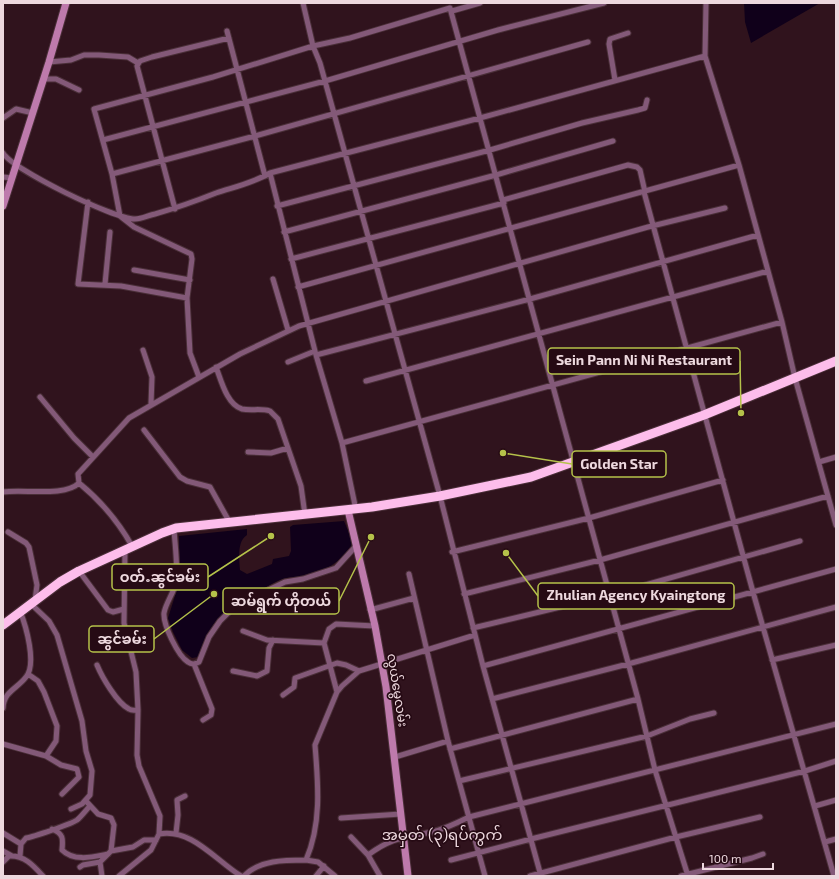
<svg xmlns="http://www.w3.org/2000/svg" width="839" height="879" font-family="'Exo 2','Noto Sans Myanmar',sans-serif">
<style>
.water{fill:#10001a}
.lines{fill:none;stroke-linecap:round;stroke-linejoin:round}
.street-casing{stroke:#4a2f38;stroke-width:7}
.secondary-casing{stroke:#4a2f38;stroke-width:9}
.highway-casing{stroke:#4a2f38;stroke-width:11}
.street{stroke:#835978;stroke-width:5}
.secondary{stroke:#be7aac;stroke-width:7}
.highway{stroke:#fdbdeb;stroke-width:9}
.labels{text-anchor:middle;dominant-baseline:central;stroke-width:3.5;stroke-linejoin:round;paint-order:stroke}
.street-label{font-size:13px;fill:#edd8de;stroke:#260a14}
.quarter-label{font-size:15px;fill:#edd8de;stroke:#260a14}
.leader{fill:none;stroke:#b5c24a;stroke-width:1.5}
.callout-dot{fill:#b5c24a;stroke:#260a14;stroke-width:1.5}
.callout{fill:#260a14;stroke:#b5c24a;stroke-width:1.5}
.callout-label{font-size:14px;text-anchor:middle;font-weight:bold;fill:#edd8de}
</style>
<rect width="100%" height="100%" fill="#30131d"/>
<!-- water -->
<path class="water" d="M744,3H820L751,43L745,22Z
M344,521L353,543C339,564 326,571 301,577C296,578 290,577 286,578C278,580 270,585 263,589C227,605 211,619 198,657L192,658L182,650L173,632L168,618L180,580L179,536L247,529V535C237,541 239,559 240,570L247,574L272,564L273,559L289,556L291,551L290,527L293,525Z"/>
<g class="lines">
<!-- street casing -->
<g class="street-casing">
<path id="street" d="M303,3L313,46L320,63L440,496L483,666L541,876
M706,3L705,56L739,165L782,322L795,378L836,525
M452,11L480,3
M227,31L265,176
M49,62L71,60L84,55H99L128,57L138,63
M44,79H56L79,90
M615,80L609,44L610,39L628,33
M3,118L16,109L33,113
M103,140L325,81L498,30L604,3
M3,153C13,170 114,219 135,219C142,219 149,215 155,214C176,208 196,201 216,193C234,187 253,183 270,173L480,118L705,56
M270,173L316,355L342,443L356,510
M112,174L255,136L588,42
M3,177L12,178
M644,192L753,592L834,876
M503,200L628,165L637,167L640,170L645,192
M88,202L78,284L121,286L187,298
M277,206L490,150L582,123L638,110L645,108L647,100
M175,209L137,66L140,61L152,57L229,38
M284,232L496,175L613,141
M291,259L504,203
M134,270L190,280
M273,279L288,330
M105,284L110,232
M298,287L739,165
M143,350L152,377L151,404
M316,355L530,299L758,235
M288,362L315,351
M216,367C221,380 227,405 242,409C251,411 261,408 270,411L278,419L301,486L305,515
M199,377L190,353L187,298L192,259L191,254L134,227L120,216L112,174L94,109L213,77L313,46L350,38L450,8L638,699L655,770L688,876
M366,381L768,271
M40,397L74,438L93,457
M144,430L180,477L187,481L210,487L230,523
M342,443L782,322
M248,452L271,453L288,448
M819,462L836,457
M79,483C101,501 118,521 132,546
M3,492C23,489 65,497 79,483L78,474L129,418L240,354L299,326L648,227L725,208
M174,529C175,546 178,565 176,582C174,593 166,602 164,613C163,625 178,656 188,662C192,665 195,664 199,662L209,637L220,621L235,606L285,582L303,579L336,568L356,546
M8,532L26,543L29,547L37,585L35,600
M452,552L589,518L723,480
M79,571L108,610L113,612L124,609
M409,574L448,741L485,876
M464,594L600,560L828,496
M31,604L49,621L57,635L82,721L86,751L92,771L90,795L82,804L71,809
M370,610L414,598
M473,628L610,595L800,541
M243,631L267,640L324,643
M772,660L836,645
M194,664L212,709L211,715L203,720
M97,665C102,677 117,703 129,709C132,711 135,710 138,710
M483,666L836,569
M233,671L257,676L267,671L269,648L273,640
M28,674L38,681L44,692L57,726L56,741L46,756
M337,692L324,643L329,629L336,624L375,626
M283,695L294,687L295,678L337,663L346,665L359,671
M492,699L628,664L836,607
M3,708C4,691 17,689 26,677C37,664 26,626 20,611
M3,744L46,756L61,765L77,769L79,777L62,794
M450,749L638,699
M395,757L448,741
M459,781L647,736L690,719L714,713
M86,801L98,814L111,818L114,825L111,851L100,862L102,876
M815,806L836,800
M341,818L401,814
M52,829C64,834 63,839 62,850C74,862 93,857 108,854
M3,833L21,844
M176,833L178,815L177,800L185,796
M159,834C192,828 215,860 241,876
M351,837L368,855L380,876
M825,842L836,839
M3,851L12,856
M111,851L133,847L144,840H156
M368,855C392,837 404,838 432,832C445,829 457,823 469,817L836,724
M20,856L21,844L26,838C33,837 71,824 77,820C81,817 86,810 90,806
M306,860L318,862L335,876
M451,860L531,839L805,771L836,761
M3,862L9,856C24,855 33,865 43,876
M80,867L83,865L100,862
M119,876L151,850L159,834L160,816L139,766L137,755L138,710L136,672L124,623L125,550
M244,876C259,860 285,860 306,860C322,823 318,783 315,745L337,692L342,686L359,671L475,635
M316,876L324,866
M530,876L676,837L760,817
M681,876L752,858L763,854"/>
</g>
<!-- secondary casing -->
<g class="secondary-casing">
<path id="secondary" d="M3,206L49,62L66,3
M348,510L375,626L386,687L408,876"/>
</g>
<!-- highway casing -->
<g class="highway-casing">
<path id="highway" d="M3,625L60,582L79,571L162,533L176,528L372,507L440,496L531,477L704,415L836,361"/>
</g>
<!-- street -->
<use href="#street" class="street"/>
<!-- secondary -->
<use href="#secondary" class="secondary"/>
<!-- highway -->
<use href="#highway" class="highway"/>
</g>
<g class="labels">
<!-- street labels -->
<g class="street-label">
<text transform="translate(398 690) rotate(81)">လွယ်မွေလမ်း</text>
</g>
<!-- quarter labels -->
<g class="quarter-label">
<text x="442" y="834">အမှတ် (၃)ရပ်ကွက်</text>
</g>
</g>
<!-- callouts -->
<path class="leader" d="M741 413L740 361M503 453L572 464M271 536L208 577M506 553L538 596M371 537L339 601M214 594L154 639"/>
<g class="callout-dot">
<circle cx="741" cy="413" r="4"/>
<circle cx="503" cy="453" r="4"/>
<circle cx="271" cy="536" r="4"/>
<circle cx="506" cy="553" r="4"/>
<circle cx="371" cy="537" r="4"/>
<circle cx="214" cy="594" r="4"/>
</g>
<g class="callout">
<rect x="548" y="348" width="192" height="26" rx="4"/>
<rect x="572" y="451" width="94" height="26" rx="4"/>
<rect x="112" y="564" width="96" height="26" rx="4"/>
<rect x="538" y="583" width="196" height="26" rx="4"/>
<rect x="223" y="588" width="116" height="26" rx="4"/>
<rect x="89" y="626" width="65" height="26" rx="4"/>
</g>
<g class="callout-label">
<text x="644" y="365">Sein Pann Ni Ni Restaurant</text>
<text x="619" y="469">Golden Star</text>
<text x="160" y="582">ဝတ်ႉၼွင်ၶမ်း</text>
<text x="636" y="600">Zhulian Agency Kyaingtong</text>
<text x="281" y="606">ဆမ်ရွက် ဟိုတယ်</text>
<text x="122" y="644">ၼွင်ၶမ်း</text>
</g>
<!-- border -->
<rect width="839" height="879" fill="none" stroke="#edd8de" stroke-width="8"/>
<!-- scale -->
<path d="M703 863v6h70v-6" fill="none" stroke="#edd8de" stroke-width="2"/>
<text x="709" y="863" font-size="12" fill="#edd8de" stroke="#260a14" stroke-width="3" paint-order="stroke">100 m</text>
</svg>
